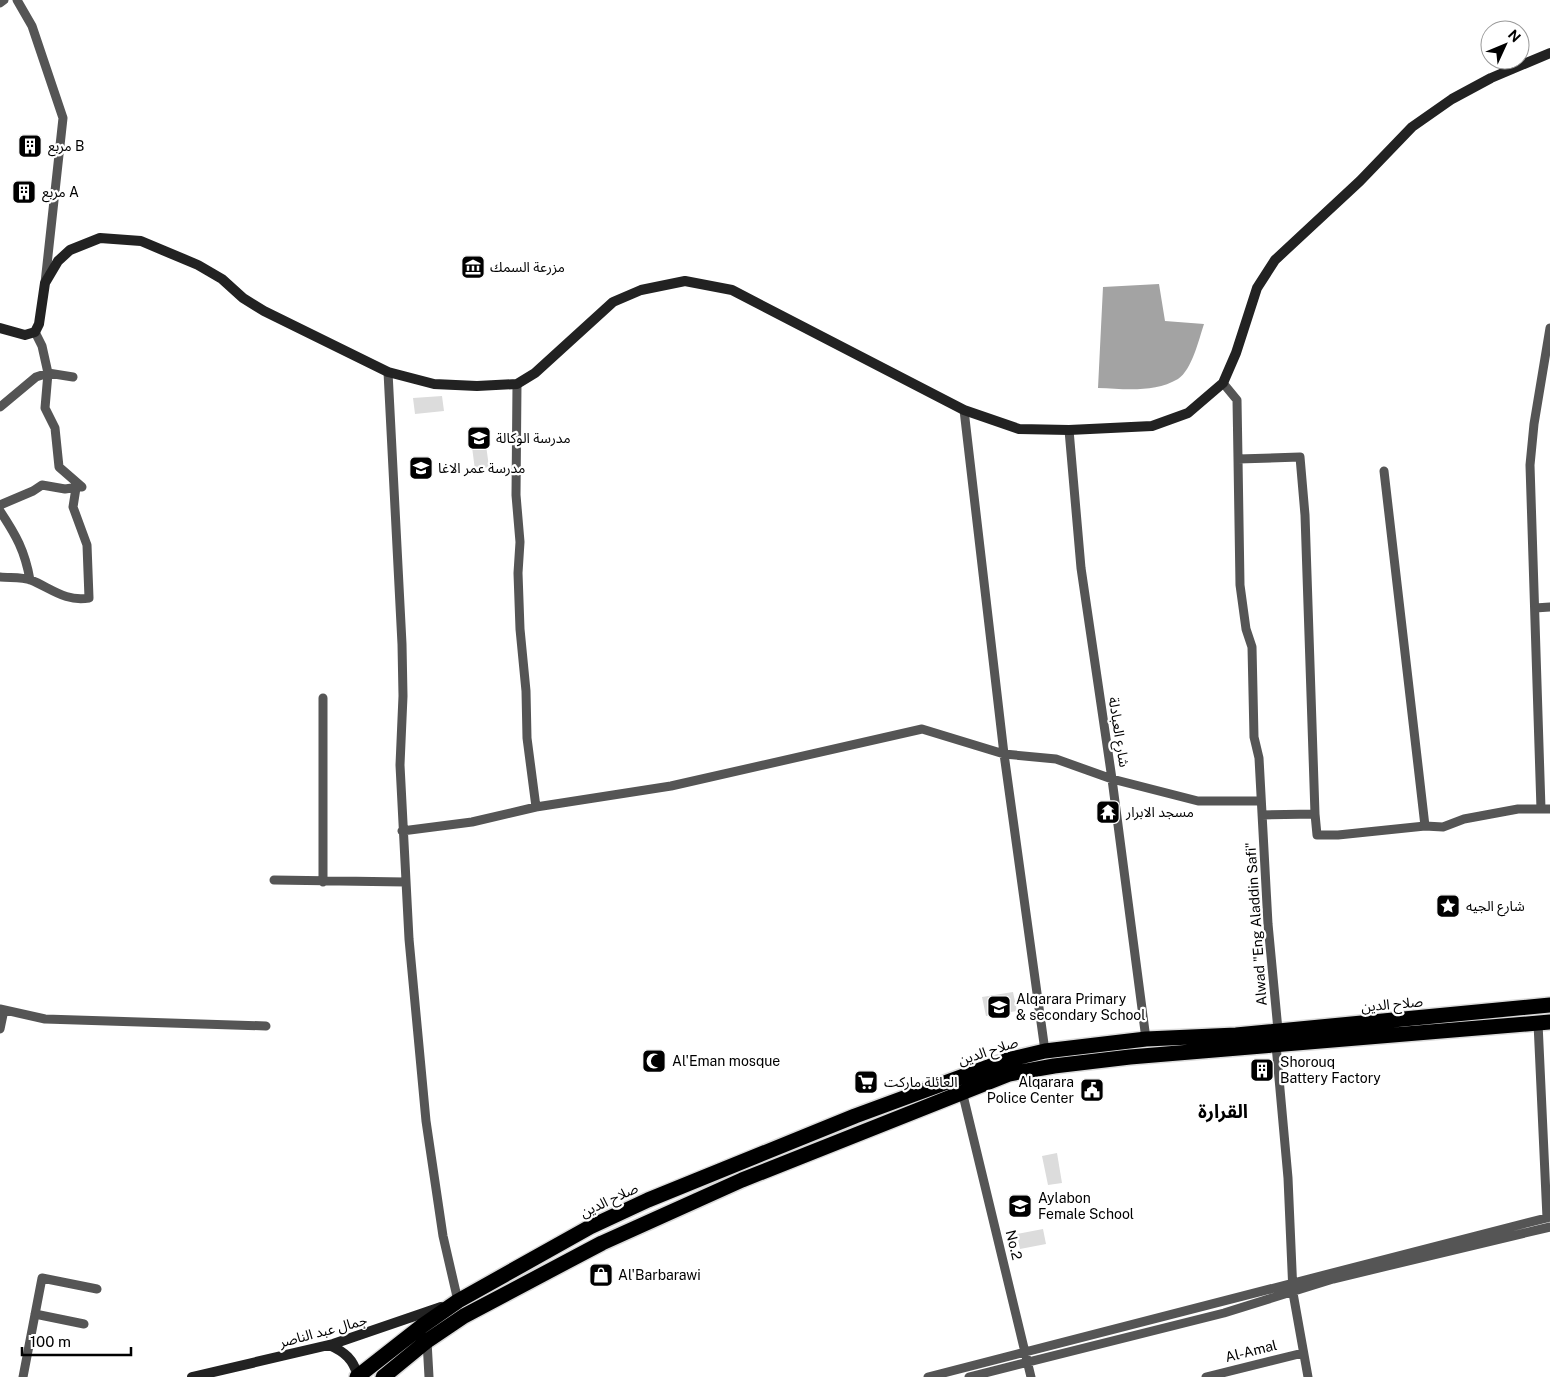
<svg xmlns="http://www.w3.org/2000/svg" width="1550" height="1377" font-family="'Public Sans','Noto Sans Arabic',sans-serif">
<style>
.green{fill:#dcdcdc}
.water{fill:#a3a3a3}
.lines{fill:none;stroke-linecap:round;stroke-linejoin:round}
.highway-casing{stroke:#dbdbdb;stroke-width:18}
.street{stroke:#555;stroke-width:9}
.secondary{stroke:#222;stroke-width:10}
.highway{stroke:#000;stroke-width:15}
.labels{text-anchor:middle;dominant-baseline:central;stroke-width:4.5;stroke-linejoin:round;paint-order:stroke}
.poi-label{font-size:14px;fill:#000;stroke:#fff;text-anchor:start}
.street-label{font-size:14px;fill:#000;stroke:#fff}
.district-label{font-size:19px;font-weight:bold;fill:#000;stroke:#fff}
</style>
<rect width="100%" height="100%" fill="#fff"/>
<!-- green -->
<path class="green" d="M442,396L444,411L415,414L413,398Z
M486,445L489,467L475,470L472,447Z
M1013,992L1017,1011L986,1016L982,997Z
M1057,1153L1062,1183L1048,1185L1042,1156Z
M1043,1229L1046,1244L1020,1249L1017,1234Z"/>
<!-- water -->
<path class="water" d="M1159,284L1165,321L1204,324C1199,339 1192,370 1178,379C1154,393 1125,389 1098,388L1103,287Z"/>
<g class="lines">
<!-- highway casing -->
<g class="highway-casing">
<path id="highway" d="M357,1377L422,1326L458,1301L590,1227L648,1200L855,1116L1007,1060L1045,1051L1146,1039L1236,1035L1550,1005
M383,1377L427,1341L464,1316L602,1243L742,1180L1009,1074L1054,1066L1130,1057L1550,1022"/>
</g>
<!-- street -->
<path class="street" d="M17,0L32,26L63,118L45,283
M0,3L4,0
M35,332L42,346L48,373L45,408L55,428L59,467L82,487
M388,372L402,644L403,696L400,765L409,939L426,1121L443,1236L458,1301
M1223,383L1237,400L1238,459
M517,384L516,495L520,542L518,573L520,629L526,691L527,738L536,807
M0,407L36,377L48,373L73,377
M964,410L1004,754L1045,1051
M1069,430L1081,568L1112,779L1146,1039
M1384,471L1425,826
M0,505L33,491L42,485L65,489L79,487
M0,511C16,535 25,551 30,580
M0,577C10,578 22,577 31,580C52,589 66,602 89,598L87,545L73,507L76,488
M1535,608L1550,607
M1541,809L1530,465L1534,424L1550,328
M1262,815L1315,814L1317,835H1338L1425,826L1443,827L1464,819L1518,809H1550
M402,831L472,822L536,807L671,786L922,729L1004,754L1056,759L1112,779L1198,801H1261
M274,880L405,882
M323,882V698
M0,1009L45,1019L266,1026
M1538,1023L1547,1218
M0,1029L4,1010
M1278,1030L1268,924L1259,758L1254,737L1252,647L1246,629L1240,585L1238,459L1300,457L1305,515L1315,814
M1276,1045L1288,1178L1293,1293L1308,1377
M962,1091L1031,1377
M35,1314L84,1324
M427,1341L429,1377
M23,1377L42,1278L97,1289
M928,1377L1550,1217
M969,1377L1224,1313L1333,1279L1550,1227
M1206,1377L1303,1353"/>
<!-- secondary -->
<path class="secondary" d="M0,328L25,335L35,332L39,324L45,283L58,261L70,250L100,238L141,241L198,265L222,279L243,298L264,311L388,372L434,384L477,386L517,384L535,373L613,302L641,290L685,281L732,290L964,410L1019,429L1069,430L1152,426L1188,413L1223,383L1236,353L1257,288L1275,260L1360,181L1412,127L1452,99L1491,78L1550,53
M329,1345C345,1352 353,1359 358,1376
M192,1377L333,1344L441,1307"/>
<!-- highway -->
<use href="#highway" class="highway"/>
</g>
<!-- icons -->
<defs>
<g id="building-square" transform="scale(1.25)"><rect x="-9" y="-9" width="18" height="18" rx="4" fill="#000" stroke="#fff"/><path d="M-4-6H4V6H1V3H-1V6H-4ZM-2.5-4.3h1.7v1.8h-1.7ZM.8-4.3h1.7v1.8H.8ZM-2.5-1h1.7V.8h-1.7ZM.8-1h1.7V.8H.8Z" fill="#fff"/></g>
<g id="museum-square" transform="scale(1.25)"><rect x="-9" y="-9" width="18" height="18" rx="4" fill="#000" stroke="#fff"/><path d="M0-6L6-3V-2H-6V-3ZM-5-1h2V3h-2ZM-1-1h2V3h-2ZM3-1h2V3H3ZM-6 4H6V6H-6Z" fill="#fff"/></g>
<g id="school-square" transform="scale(1.25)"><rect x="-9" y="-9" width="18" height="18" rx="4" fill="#000" stroke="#fff"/><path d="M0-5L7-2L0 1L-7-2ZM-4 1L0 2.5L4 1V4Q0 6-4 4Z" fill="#fff"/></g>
<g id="temple-square" transform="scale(1.25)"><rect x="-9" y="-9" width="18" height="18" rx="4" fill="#000" stroke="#fff"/><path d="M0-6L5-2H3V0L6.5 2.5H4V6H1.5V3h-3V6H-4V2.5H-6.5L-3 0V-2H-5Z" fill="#fff"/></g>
<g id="sight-square" transform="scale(1.25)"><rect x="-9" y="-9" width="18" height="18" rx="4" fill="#000" stroke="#fff"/><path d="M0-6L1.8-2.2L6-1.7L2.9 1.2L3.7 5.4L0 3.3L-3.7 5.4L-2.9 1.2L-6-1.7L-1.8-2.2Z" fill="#fff"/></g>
<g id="mosque-square" transform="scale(1.25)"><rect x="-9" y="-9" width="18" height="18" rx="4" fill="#000" stroke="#fff"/><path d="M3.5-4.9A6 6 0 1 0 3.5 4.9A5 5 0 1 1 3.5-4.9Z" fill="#fff"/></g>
<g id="supermarket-square" transform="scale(1.25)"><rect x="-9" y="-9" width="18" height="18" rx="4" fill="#000" stroke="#fff"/><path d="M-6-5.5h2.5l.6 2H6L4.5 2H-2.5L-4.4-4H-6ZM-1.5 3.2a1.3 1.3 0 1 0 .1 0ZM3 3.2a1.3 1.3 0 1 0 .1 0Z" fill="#fff"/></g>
<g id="civic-square" transform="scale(1.25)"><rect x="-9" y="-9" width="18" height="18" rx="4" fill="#000" stroke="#fff"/><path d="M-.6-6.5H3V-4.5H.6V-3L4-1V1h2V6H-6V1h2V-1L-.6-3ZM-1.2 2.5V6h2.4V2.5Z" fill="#fff"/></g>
<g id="shop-square" transform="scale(1.25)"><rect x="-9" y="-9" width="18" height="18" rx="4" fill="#000" stroke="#fff"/><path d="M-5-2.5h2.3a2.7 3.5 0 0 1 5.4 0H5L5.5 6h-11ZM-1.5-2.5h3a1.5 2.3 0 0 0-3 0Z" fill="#fff"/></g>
</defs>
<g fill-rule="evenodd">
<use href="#building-square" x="30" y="146"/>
<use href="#building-square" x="24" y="192"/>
<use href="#museum-square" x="473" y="267"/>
<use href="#school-square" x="479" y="438"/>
<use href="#school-square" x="421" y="468"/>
<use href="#temple-square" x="1108" y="812"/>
<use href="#sight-square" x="1448" y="906"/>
<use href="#school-square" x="999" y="1007"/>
<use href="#mosque-square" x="654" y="1061"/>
<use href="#building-square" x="1262" y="1070"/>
<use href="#supermarket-square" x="866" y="1082"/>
<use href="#civic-square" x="1092" y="1090"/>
<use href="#school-square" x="1020" y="1206"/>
<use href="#shop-square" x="601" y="1275"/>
</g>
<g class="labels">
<!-- poi labels -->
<g class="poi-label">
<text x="48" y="146">مربع B</text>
<text x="42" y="192">مربع A</text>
<text x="490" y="267">مزرعة السمك</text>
<text x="496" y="438">مدرسة الوكالة</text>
<text x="438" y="468">مدرسة عمر الاغا</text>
<text x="1126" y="812">مسجد الابرار</text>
<text x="1466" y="906">شارع الجيه</text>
<text x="1016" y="999">Alqarara Primary<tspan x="1016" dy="16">&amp; secondary School</tspan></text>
<text x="672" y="1061">Al'Eman mosque</text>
<text x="1280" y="1062">Shorouq<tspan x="1280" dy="16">Battery Factory</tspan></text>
<text x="884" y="1082">العائلة ماركت</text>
<text x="1074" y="1082" text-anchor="end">Alqarara<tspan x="1074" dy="16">Police Center</tspan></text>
<text x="1038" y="1198">Aylabon<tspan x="1038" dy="16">Female School</tspan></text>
<text x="618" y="1275">Al'Barbarawi</text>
</g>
<!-- street labels -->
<g class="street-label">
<text transform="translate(1119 732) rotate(81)">شارع العبادلة</text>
<text transform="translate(1256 924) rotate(-94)">Alwad "Eng Aladdin Safi"</text>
<text transform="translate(1392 1004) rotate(-5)">صلاح الدين</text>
<text transform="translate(988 1051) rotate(-18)">صلاح الدين</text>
<text transform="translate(609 1200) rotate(-25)">صلاح الدين</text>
<text transform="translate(1014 1245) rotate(76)">No.2</text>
<text transform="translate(323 1331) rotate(-15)">جمال عبد الناصر</text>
<text transform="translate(1251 1351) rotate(-14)">Al-Amal</text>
</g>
<!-- district labels -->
<g class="district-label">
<text x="1223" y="1111">القرارة</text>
</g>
</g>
<!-- north arrow -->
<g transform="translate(1505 45) rotate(46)"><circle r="24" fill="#ffffff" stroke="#999999"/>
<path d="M0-4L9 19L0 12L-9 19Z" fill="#000000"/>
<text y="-8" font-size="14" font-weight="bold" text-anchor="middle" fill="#000000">N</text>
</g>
<!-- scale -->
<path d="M22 1347v8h109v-8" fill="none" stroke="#000000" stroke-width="2.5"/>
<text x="30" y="1347" font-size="15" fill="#000000" stroke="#ffffff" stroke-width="4" paint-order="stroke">100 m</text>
</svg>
